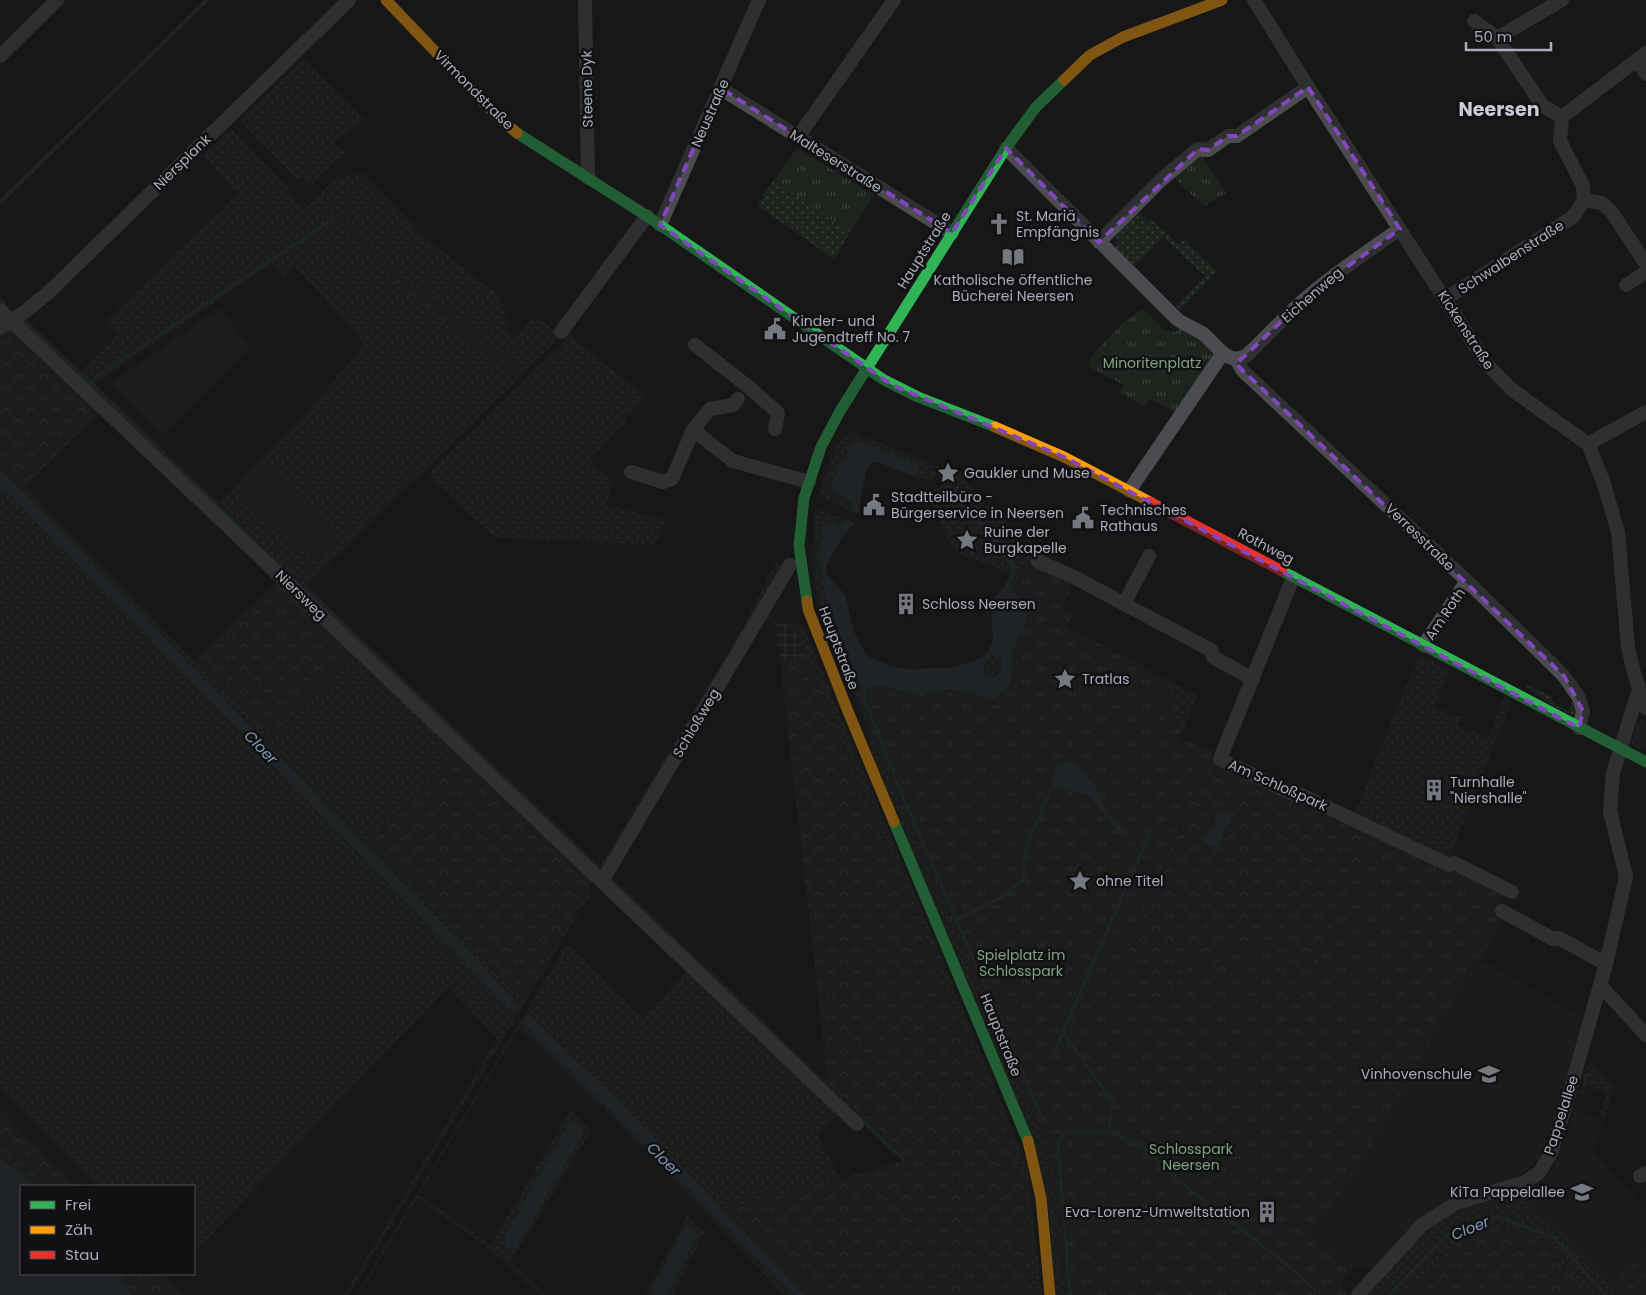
<svg xmlns="http://www.w3.org/2000/svg" width="1646" height="1295" font-family="Poppins,sans-serif">
<style>
.built{fill:#212123}
.industrial{fill:url(#industrial-grid)}
.grass{fill:url(#grass-dots);fill-rule:evenodd}
.forest{fill:url(#forest-crowns);fill-rule:evenodd}
.park{fill:url(#park-tufts)}
.pitch{fill:#1d241e}
.water{fill:#2a3239;fill-rule:evenodd}
.lines{fill:none;stroke-linecap:round;stroke-linejoin:round}
.stream{stroke:#2a3239;stroke-width:3}
.street{stroke:#4b4c50;stroke-width:14}
.fast{stroke:#30b455;stroke-width:11}
.slow{stroke:#ff9f0a;stroke-width:11}
.jam{stroke:#e5322d;stroke-width:11}
.marked{fill:none;stroke:#8446be;stroke-width:4;stroke-dasharray:10 6;stroke-linejoin:round}
.labels{text-anchor:middle;dominant-baseline:central;stroke-width:5;stroke-linejoin:round;paint-order:stroke}
.street-label{font-size:14px;fill:#a8adb8;stroke:#111113}
.poi-label{font-size:14px;fill:#a8adb8;stroke:#111113;text-anchor:start}
.park-label{font-size:14px;fill:#7fa381;stroke:#111113}
.water-label{font-size:15px;font-style:italic;fill:#7f9bb3;stroke:#111113}
.district-label{font-size:19px;font-weight:bold;fill:#c9ccd4;stroke:#111113}
</style>
<defs>
<pattern id="industrial-grid" width="8" height="8" patternUnits="userSpaceOnUse" patternTransform="scale(1.25)"><rect width="8" height="8" fill="#212123"/><path d="M0 4h8M4 0v8" fill="none" stroke="#3e3f41"/></pattern>
<pattern id="grass-dots" width="8" height="8" patternUnits="userSpaceOnUse" patternTransform="scale(1.25)"><rect width="8" height="8" fill="#1d241e"/><path d="M2 2h.1M6 6h.1" fill="none" stroke="#3b413d" stroke-width="1.8" stroke-linecap="round"/></pattern>
<pattern id="forest-crowns" width="20" height="18" patternUnits="userSpaceOnUse" patternTransform="scale(1.25)"><rect width="20" height="18" fill="#1d241e"/><path d="M2 6a3 3 0 1 1 6 0M12 15a3 3 0 1 1 6 0" fill="none" stroke="#3b413d"/></pattern>
<pattern id="park-tufts" width="24" height="20" patternUnits="userSpaceOnUse" patternTransform="scale(1.25)"><rect width="24" height="20" fill="#1d241e"/><path d="M3 7l-1-3M5 7V3M7 7l1-3M15 17l-1-3M17 17v-4M19 17l1-3" fill="none" stroke="#3b413d"/></pattern>
</defs>
<rect width="100%" height="100%" fill="#171717"/>
<!-- built -->
<path class="built" d="M1477,958L1583,1017L1550,1131L1541,1155L1528,1170L1510,1180L1450,1198L1432,1210L1374,1267H1356L1350,1271L1307,1232L1333,1203L1363,1161Z
M1574,1111L1604,1120L1594,1152L1646,1210V1253L1609,1284L1555,1224L1529,1209L1535,1187L1540,1184L1556,1163Z"/>
<!-- industrial -->
<path class="industrial" d="M776,623L793,625L806,656L788,663L780,658Z
M1587,1068L1595,1070L1590,1086L1582,1084Z"/>
<!-- grass -->
<path class="grass" d="M204,0H211L0,206V199Z
M304,58L365,119L346,137L343,133L334,142L344,153L313,183H307L301,177L298,180L242,123V118Z
M228,131H233L289,189L286,191L304,210L336,178L363,173L403,213L422,235L498,295L508,325L506,329L517,337L532,319L535,322L538,318L561,336L524,372L405,278L339,211L332,215L399,285L518,379L306,586L600,866L741,631L777,559L782,570L610,862L601,866L597,872L20,322L27,319L82,372L117,335L104,323L238,193L203,156ZM273,263L285,277L296,267L364,344L325,392L219,503L95,384Z
M774,180L850,232L834,259L758,206L764,197L762,196Z
M1138,211L1147,220L1151,219L1179,245L1184,239L1217,271L1180,310L1176,306L1205,276L1163,237L1135,266L1116,248L1115,243L1117,238L1115,236Z
M570,336L646,397L625,419L627,421L590,460L613,483L607,505L665,520L656,545L495,537L427,475Z
M848,433H855L939,466L933,482L913,476L917,474L919,469L918,467L911,462L860,441L855,442L836,493C845,496 856,499 851,511L818,496L837,444Z
M0,460L268,737L355,652L459,750L367,840L521,999L591,883L589,896L349,1295H344L497,1038L448,987L194,1253V1186H97L0,1087V488L14,499L513,1012L518,1004L0,469Z
M948,466L962,473L978,500L1004,517L1020,543L1038,551L1033,563L1017,571L1015,562L992,529L969,512L964,513L983,531L999,554L1011,566V574L955,552L932,505Z
M815,508L847,520L840,527H822L819,557L825,599L862,689L854,694C838,654 816,612 813,570C812,549 814,529 815,508Z
M768,614L775,617L776,623L762,621L610,875L909,1160L903,1162L607,881L620,856L762,619Z
M800,623L804,627L1027,1165L1042,1295H1033L1022,1178L1012,1145L793,625Z
M1419,654L1450,670L1434,707L1461,717L1458,726L1488,738L1504,698L1511,702L1450,857L1446,858L1354,815Z
M996,655L1001,657C1004,667 999,677 989,679L984,675L983,667L992,656Z
M1165,678L1197,695L1184,728L1172,722L1157,697Z
M1527,684L1553,698L1551,702L1568,711L1572,702L1577,709L1573,716L1548,703L1526,686Z
M1638,719H1643L1646,726V752L1634,746L1631,742Z
M868,727L1053,1161L1064,1295H1055L1049,1213L870,746Z
M566,945H569L643,1018L689,969L840,1113L818,1136L841,1179L730,1209L815,1295H805L620,1102L528,1014L523,1022L795,1295H784L610,1115L519,1028L419,1194L491,1245L570,1110L591,1131L511,1262L546,1295H539L491,1250L417,1198L359,1295H356Z
M1590,1060L1614,1087L1604,1120L1599,1119L1607,1093L1587,1086L1584,1094L1580,1093L1582,1084L1590,1086L1595,1071L1587,1068Z
M1533,1183L1535,1187L1529,1209L1555,1224L1620,1295H1590L1542,1241L1443,1253L1405,1295H1367C1389,1270 1427,1224 1457,1211C1482,1199 1510,1197 1533,1183Z
M687,1216L705,1232L673,1295H666L698,1234L686,1225L649,1295H645Z"/>
<!-- forest -->
<path class="forest" d="M14,326L102,410L26,486L0,460V333Z
M279,579L355,652L268,737L194,661Z
M806,656L1012,1145L1022,1178L1033,1295H815L729,1208L909,1160L828,1083L780,658L788,663Z
M459,750L590,875L591,883L521,999L367,840Z
M1216,761L1231,772L1298,803L1302,801L1372,834L1300,1006L1282,1104L1110,995L1199,777ZM1214,819L1227,826L1222,834L1207,831L1214,826Z
M0,1108L76,1186H37L0,1158Z
M1488,1228H1498L1523,1233L1542,1241L1590,1295H1405C1431,1266 1450,1241 1488,1228Z
M1646,1253V1295H1620L1609,1284Z
M115,1274H162L183,1295H133Z"/>
<!-- park -->
<path class="park" d="M797,148L874,195L850,232L774,180Z
M1193,157H1203L1226,193L1206,205H1203L1180,184L1172,173Z
M339,210L405,278L524,372L518,379L399,285L331,215Z
M1143,309L1163,329L1175,332L1179,329L1193,335L1213,352L1214,358L1176,413L1149,399L1145,406L1120,393L1124,385L1087,366L1095,352L1122,324Z
M1033,563L1070,584L1068,596L1063,605L1067,609L1074,612L1066,626L1165,678L1157,696L1178,706L1172,722L1184,728L1180,738L1215,752L1212,759L1216,761L1199,777L1110,995L1159,1023L1189,955L1215,966L1228,947H1261L1281,966V998L1300,1006L1372,834L1454,872L1458,871L1502,891L1503,896L1495,914L1503,918L1481,960L1477,958L1363,1161L1333,1203L1307,1232L1350,1271L1341,1284L1343,1288L1351,1295H1064L1053,1161L854,694L862,689L867,690C884,680 898,693 916,694C929,695 943,689 956,690C968,691 982,696 994,699L1011,684L1013,650L1028,618L1011,585L1017,571Z"/>
<!-- pitch -->
<path class="pitch" d="M219,308L251,346L162,435L111,383Z
M262,463L340,537L315,563L237,489Z"/>
<!-- water -->
<path class="water" d="M860,441L911,462L919,467L917,474L913,476L878,462L870,463L866,471L858,513L851,511C856,499 845,496 836,493L832,486C834,476 849,442 860,441Z
M0,469L478,961L518,1004L513,1012L14,499L0,488Z
M956,489L969,512L992,529L1015,562L1017,571L1011,585L1028,618L1013,650L1011,684L994,699C982,696 968,691 955,690C943,689 929,695 916,694C898,693 884,680 867,690L862,689L825,598L819,557L822,527L826,523H832L840,527L847,520L854,523L841,539L826,566L827,574L845,595L854,632L867,656L891,666L909,669L950,668L980,659L987,653L993,641L991,603C1001,591 1010,582 1011,566C1000,555 994,544 984,532C970,515 961,513 952,491ZM996,655L1001,657C1004,667 999,677 989,679L984,675L983,667L992,656Z
M1073,761L1096,786L1108,814L1132,836L1119,834L1089,795L1067,789H1051L1056,765Z
M1221,812L1230,815L1232,818L1223,831L1219,845L1211,847L1203,841V835L1214,826L1216,814Z
M1151,826L1154,828L1056,1053L1052,1052Z
M528,1014L620,1102L805,1295H795L523,1022Z
M570,1121L579,1124L584,1132L517,1246C513,1249 511,1250 507,1248L504,1239Z
M0,1158L37,1186H21V1274H115L133,1295H0Z
M686,1225L693,1226L698,1234L666,1295H649Z"/>
<g class="lines">
<!-- stream -->
<path class="stream" d="M0,202L207,0
M0,299L5,304
M25,322L156,446
M0,335L12,329
M88,383L334,218
M169,459L300,585
M311,593L597,867
M864,689L865,700L895,778L1043,1120
M611,880L805,1065
M957,919L1002,897L1023,879L1027,844L1051,789
M1064,1034L1113,1102L1109,1132
M860,1118L903,1159
M1070,1295L1058,1143L1065,1132H1109L1141,1145L1183,1184L1280,1259L1321,1295
M1389,1295L1448,1234L1497,1217L1554,1237L1606,1295"/>
<!-- street -->
<path class="street" d="M585,0L588,178
M1254,0L1308,87L1486,363L1511,389L1588,444L1603,481L1618,532L1628,647L1634,673L1646,708
M1474,21L1497,38L1543,106L1562,117
M1497,38L1562,0
M0,56L57,0
M1636,60L1646,74
M720,88L952,233
M798,137L894,0
M1006,148L1177,319C1185,325 1194,328 1202,333C1216,343 1228,368 1247,355C1267,337 1285,316 1306,298C1335,273 1368,251 1400,229
M1584,200L1602,203L1611,211L1646,264
M660,225L759,0
M1099,242L1162,179L1198,149L1208,150L1228,136H1237L1308,87
M1626,285L1646,272
M1445,299L1573,217L1584,200L1583,186L1560,141L1562,117L1646,53
M0,310L857,1124
M0,327L22,314L49,292L349,0
M561,332L647,216
M695,345L750,388L778,413L775,429
M1236,359L1242,370L1467,581L1564,676L1579,698L1583,711L1579,728
M693,430L710,409L733,405L738,399
M1588,444L1646,412
M631,472L663,482L672,479L693,430L733,461L809,482
M1129,491L1223,353
M1149,556L1124,604L1211,650L1213,657L1253,679
M1038,561L1078,579L1124,604
M1293,578L1220,759L1295,795L1299,794L1449,865L1454,863L1512,892
M1423,646L1467,581
M602,881L790,565
M1502,911L1553,939L1559,938L1606,964
M1600,985L1646,1035
M1640,1176L1646,1173
M1358,1295L1422,1225L1456,1203L1525,1182L1539,1173L1551,1153L1569,1094L1606,964L1626,877L1610,811L1613,773L1639,689"/>
<!-- fast -->
<path class="fast" d="M517,133L647,216L884,380L918,397L995,427
M1282,571L1646,762
M807,601L799,546L804,498L821,447L840,411L1006,148L1036,107L1064,80
M894,822L1028,1141"/>
<!-- slow -->
<path class="slow" d="M386,0L494,113L517,133
M1064,80L1090,55L1123,37L1222,0
M995,427L1064,457L1150,502
M807,601L808,609L847,709L894,822
M1028,1141L1041,1198L1050,1295"/>
<!-- jam -->
<path class="jam" d="M1150,502L1282,571"/>
</g>
<!-- marked area -->
<path d="M0 0H1646V1295H0ZM1308,87L1400,229L1316,289L1236,364L1564,676L1583,711L1579,728L1064,457L892,385L660,225L720,88L952,233L1006,148L1099,242L1198,149L1208,150L1228,136H1237Z" fill="#171717" fill-opacity=".55" fill-rule="evenodd"/>
<path class="marked" d="M1308,87L1400,229L1316,289L1236,364L1564,676L1583,711L1579,728L1064,457L892,385L660,225L720,88L952,233L1006,148L1099,242L1198,149L1208,150L1228,136H1237Z"/>
<!-- icons -->
<defs>
<g id="church-bare" transform="scale(1.725)"><path d="M-1.2-6h2.4v3.5h3.3v2.4h-3.3V6h-2.4V-.1h-3.3v-2.4h3.3Z" fill="#757880" stroke="#111113" stroke-width="2.5" paint-order="stroke"/></g>
<g id="library-bare" transform="scale(1.725)"><path d="M-6-4Q-3-5.5-.7-3.5V5Q-3 3-6 4ZM6-4Q3-5.5 .7-3.5V5Q3 3 6 4Z" fill="#757880" stroke="#111113" stroke-width="2.5" paint-order="stroke"/></g>
<g id="civic-bare" transform="scale(1.725)"><path d="M-.6-6.5H3V-4.5H.6V-3L4-1V1h2V6H-6V1h2V-1L-.6-3ZM-1.2 2.5V6h2.4V2.5Z" fill="#757880" stroke="#111113" stroke-width="2.5" paint-order="stroke"/></g>
<g id="sight-bare" transform="scale(1.725)"><path d="M0-6L1.8-2.2L6-1.7L2.9 1.2L3.7 5.4L0 3.3L-3.7 5.4L-2.9 1.2L-6-1.7L-1.8-2.2Z" fill="#757880" stroke="#111113" stroke-width="2.5" paint-order="stroke"/></g>
<g id="building-bare" transform="scale(1.725)"><path d="M-4-6H4V6H1V3H-1V6H-4ZM-2.5-4.3h1.7v1.8h-1.7ZM.8-4.3h1.7v1.8H.8ZM-2.5-1h1.7V.8h-1.7ZM.8-1h1.7V.8H.8Z" fill="#757880" stroke="#111113" stroke-width="2.5" paint-order="stroke"/></g>
<g id="school-bare" transform="scale(1.725)"><path d="M0-5L7-2L0 1L-7-2ZM-4 1L0 2.5L4 1V4Q0 6-4 4Z" fill="#757880" stroke="#111113" stroke-width="2.5" paint-order="stroke"/></g>
</defs>
<g fill-rule="evenodd">
<use href="#church-bare" x="999" y="224"/>
<use href="#library-bare" x="1013" y="257"/>
<use href="#civic-bare" x="775" y="329"/>
<use href="#sight-bare" x="948" y="473"/>
<use href="#civic-bare" x="874" y="505"/>
<use href="#civic-bare" x="1083" y="518"/>
<use href="#sight-bare" x="967" y="540"/>
<use href="#building-bare" x="906" y="604"/>
<use href="#sight-bare" x="1065" y="679"/>
<use href="#building-bare" x="1434" y="790"/>
<use href="#sight-bare" x="1080" y="881"/>
<use href="#school-bare" x="1489" y="1074"/>
<use href="#school-bare" x="1582" y="1192"/>
<use href="#building-bare" x="1267" y="1212"/>
</g>
<g class="labels">
<!-- street labels -->
<g class="street-label">
<text transform="translate(587 89) rotate(-91)">Steene Dyk</text>
<text transform="translate(474 90) rotate(45)">Virmondstraße</text>
<text transform="translate(710 113) rotate(-66)">Neustraße</text>
<text transform="translate(836 161) rotate(32)">Malteserstraße</text>
<text transform="translate(182 162) rotate(-44)">Niersplank</text>
<text transform="translate(924 250) rotate(-58)">Hauptstraße</text>
<text transform="translate(1511 257) rotate(-33)">Schwalbenstraße</text>
<text transform="translate(1312 295) rotate(-41)">Eichenweg</text>
<text transform="translate(1466 330) rotate(57)">Kickenstraße</text>
<text transform="translate(1420 537) rotate(44)">Verresstraße</text>
<text transform="translate(1266 546) rotate(28)">Rothweg</text>
<text transform="translate(301 595) rotate(44)">Niersweg</text>
<text transform="translate(1445 614) rotate(-56)">Am Roth</text>
<text transform="translate(839 648) rotate(69)">Hauptstraße</text>
<text transform="translate(696 723) rotate(-59)">Schloßweg</text>
<text transform="translate(1278 785) rotate(24)">Am Schloßpark</text>
<text transform="translate(1001 1035) rotate(68)">Hauptstraße</text>
<text transform="translate(1561 1115) rotate(-72)">Pappelallee</text>
</g>
<!-- poi labels -->
<g class="poi-label">
<text x="1016" y="216">St. Mariä<tspan x="1016" dy="16">Empfängnis</tspan></text>
<text x="1013" y="280" text-anchor="middle">Katholische öffentliche<tspan x="1013" dy="16">Bücherei Neersen</tspan></text>
<text x="792" y="321">Kinder- und<tspan x="792" dy="16">Jugendtreff No. 7</tspan></text>
<text x="964" y="473">Gaukler und Muse</text>
<text x="891" y="497">Stadtteilbüro -<tspan x="891" dy="16">Bürgerservice in Neersen</tspan></text>
<text x="1100" y="510">Technisches<tspan x="1100" dy="16">Rathaus</tspan></text>
<text x="984" y="532">Ruine der<tspan x="984" dy="16">Burgkapelle</tspan></text>
<text x="922" y="604">Schloss Neersen</text>
<text x="1082" y="679">Tratlas</text>
<text x="1450" y="782">Turnhalle<tspan x="1450" dy="16">"Niershalle"</tspan></text>
<text x="1096" y="881">ohne Titel</text>
<text x="1472" y="1074" text-anchor="end">Vinhovenschule</text>
<text x="1565" y="1192" text-anchor="end">KiTa Pappelallee</text>
<text x="1250" y="1212" text-anchor="end">Eva-Lorenz-Umweltstation</text>
</g>
<!-- park labels -->
<g class="park-label">
<text x="1152" y="363">Minoritenplatz</text>
<text x="1021" y="955">Spielplatz im<tspan x="1021" dy="16">Schlosspark</tspan></text>
<text x="1191" y="1149">Schlosspark<tspan x="1191" dy="16">Neersen</tspan></text>
</g>
<!-- water labels -->
<g class="water-label">
<text transform="translate(261 747) rotate(46)">Cloer</text>
<text transform="translate(664 1159) rotate(45)">Cloer</text>
<text transform="translate(1470 1228) rotate(-22)">Cloer</text>
</g>
<!-- district labels -->
<g class="district-label">
<text x="1499" y="109">Neersen</text>
</g>
</g>
<!-- legend -->
<rect x="20" y="1185" width="175" height="90" fill="#111113" stroke="#4d4f55"/>
<rect x="30" y="1201" width="25" height="8" fill="#30b455" stroke="#4d4f55"/>
<text x="65" y="1210" font-size="15" fill="#a8adb8">Frei</text>
<rect x="30" y="1226" width="25" height="8" fill="#ff9f0a" stroke="#4d4f55"/>
<text x="65" y="1235" font-size="15" fill="#a8adb8">Zäh</text>
<rect x="30" y="1251" width="25" height="8" fill="#e5322d" stroke="#4d4f55"/>
<text x="65" y="1260" font-size="15" fill="#a8adb8">Stau</text>
<!-- scale -->
<path d="M1466 42v8h85v-8" fill="none" stroke="#a8adb8" stroke-width="2.5"/>
<text x="1474" y="42" font-size="15" fill="#a8adb8" stroke="#111113" stroke-width="4" paint-order="stroke">50 m</text>
</svg>
